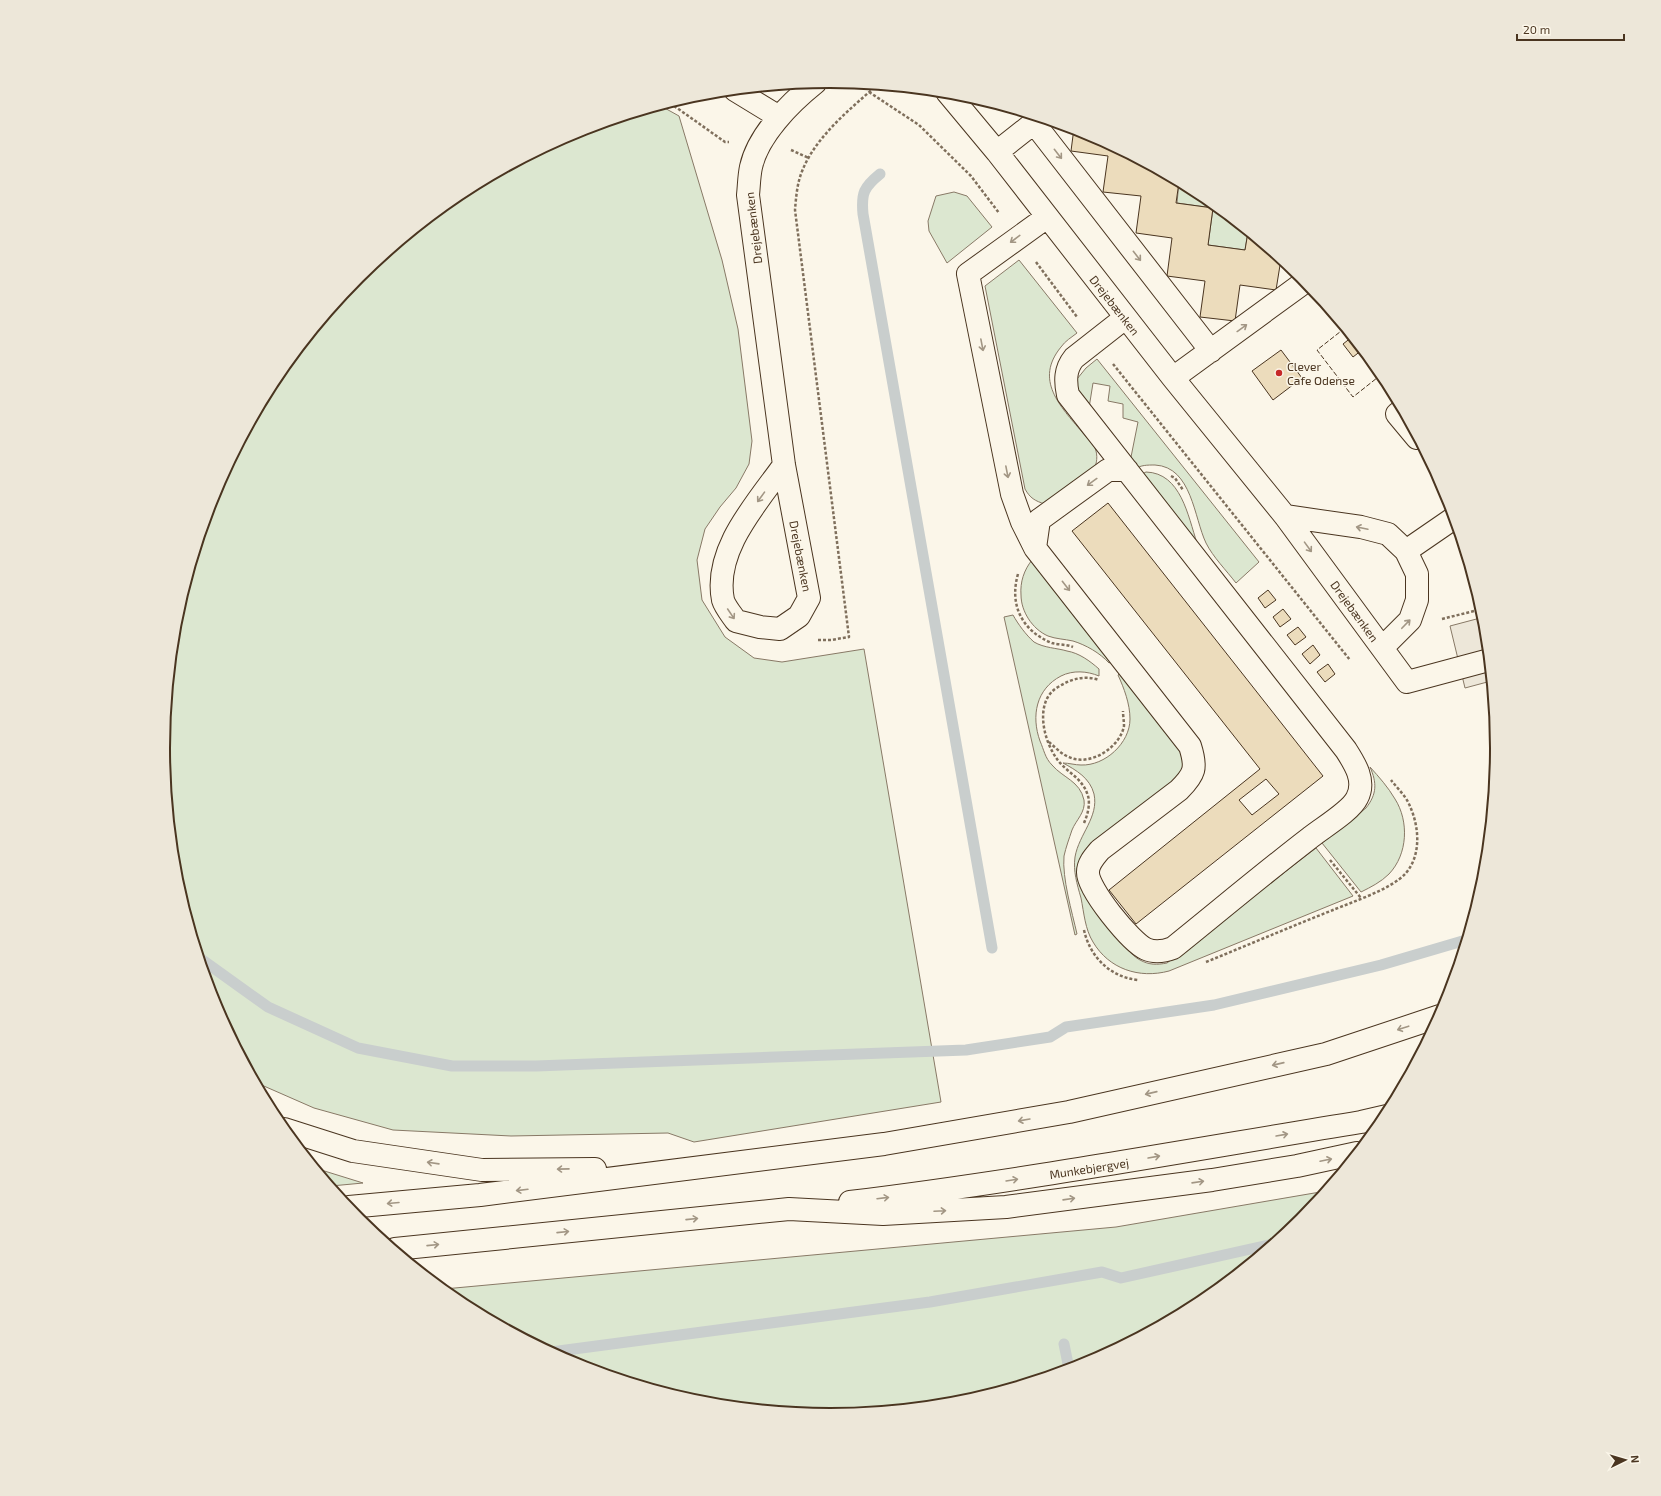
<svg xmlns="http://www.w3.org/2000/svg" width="1661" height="1496" font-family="'Exo 2',sans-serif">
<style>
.green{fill:#dce7d0;stroke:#887966}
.parking{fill:#ede7d9;stroke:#887966}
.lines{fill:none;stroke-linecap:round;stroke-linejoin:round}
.stream{stroke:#c9cecd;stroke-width:11}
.building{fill:#ecdcbc;stroke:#4a3520;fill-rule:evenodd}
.minor-casing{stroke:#4a3520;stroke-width:24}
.highway-casing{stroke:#4a3520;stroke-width:24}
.path{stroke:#7f6f5c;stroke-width:2.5;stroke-dasharray:3 2;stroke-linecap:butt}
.minor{stroke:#fbf6e9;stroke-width:22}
.highway{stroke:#fbf6e9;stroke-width:22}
.fence{stroke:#4a3520;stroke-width:1;stroke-dasharray:5 2;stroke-linecap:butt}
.oneway{stroke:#a29684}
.poi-dot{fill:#c62828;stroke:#fbf6e9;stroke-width:1.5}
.labels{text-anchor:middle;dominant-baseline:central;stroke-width:3;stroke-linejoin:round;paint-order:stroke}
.street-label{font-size:12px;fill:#4a3520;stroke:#fbf6e9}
.poi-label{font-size:12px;fill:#4a3520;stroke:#fbf6e9;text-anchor:start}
.rim{fill:none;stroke:#4a3520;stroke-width:2}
</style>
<rect width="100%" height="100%" fill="#fbf6e9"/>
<!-- green -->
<path class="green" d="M661,106L679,116L722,260L738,329L752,441L749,464L736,488L720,507L705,529L697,560L702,600L725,637L754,658L782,662L864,649L941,1102L694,1142L668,1133L511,1136L393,1130L314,1108L257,1083L214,1003L176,878L164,748L176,618L214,493L276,377L359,276L460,193L575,132Z
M1179,182L1201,194L1248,232L1245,250L1208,245L1213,208L1177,203Z
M954,192L967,196L992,227L947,263L929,231L928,221L936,196Z
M1019,260L1077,333C1072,337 1065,341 1061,347C1034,380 1060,406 1082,432C1086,437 1095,445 1096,451C1098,459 1096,465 1093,472L1045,504C1035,501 1030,498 1025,489L985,286Z
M1097,359L1259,562L1236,583C1226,570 1213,557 1206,543C1194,518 1192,467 1155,465C1147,465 1141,465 1135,469L1130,462L1138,422L1123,418V404L1108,401L1110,386L1093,383L1089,408L1078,395L1077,379L1086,368Z
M1146,472C1181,473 1188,516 1197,543L1140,475Z
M1032,560L1111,662L1109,663C1100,653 1086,645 1073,641C1064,639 1056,639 1048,636C1032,629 1021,611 1021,595C1020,582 1024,570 1032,560Z
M1013,615C1018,624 1026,635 1034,642C1044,648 1057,648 1067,651C1079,653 1090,661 1099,669V676C1087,671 1073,670 1061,676C1036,689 1031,716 1040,741C1044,750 1045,758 1052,765C1063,778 1080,781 1084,800C1086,812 1076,820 1072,830C1069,839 1066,847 1064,856C1062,878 1072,912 1077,934L1075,935L1004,617Z
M1120,673L1180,750L1184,766L1176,780L1090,848L1083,891C1095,907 1125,953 1140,960C1149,965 1157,965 1167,963L1316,848L1353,896L1169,971C1139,979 1109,969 1093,942C1085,929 1084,913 1081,898C1077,884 1073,871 1075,857C1079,834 1099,817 1094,794C1090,778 1076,770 1063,763C1069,763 1075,765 1081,765C1105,766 1130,743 1130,719C1130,704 1124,688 1118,675Z
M1370,767C1379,777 1388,787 1395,799C1409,821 1408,854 1389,874C1381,882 1371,887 1361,892L1322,843L1366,808C1377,794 1377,783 1370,767Z
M318,1169L363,1183L331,1186Z
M1326,1191L1302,1220L1201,1303L1086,1364L960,1402L830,1415L700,1402L575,1364L460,1302L444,1289L1116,1227Z"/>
<!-- parking -->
<path class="parking" d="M1484,617L1491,681L1465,688L1450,626Z"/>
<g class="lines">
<!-- stream -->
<path class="stream" d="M880,174C864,187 861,193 863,214L992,948
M201,959L268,1007L358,1048L452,1066H536L966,1050L1050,1037L1066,1027L1214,1005L1381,965L1466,940
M1064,1344L1069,1369
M551,1352L930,1302L1102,1272L1121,1278L1273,1244"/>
</g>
<!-- building -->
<path class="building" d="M1074,128L1086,132L1179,182L1176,203L1213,208L1208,245L1245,250L1248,232L1281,259L1276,290L1240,285L1235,321L1200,317L1205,281L1167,276L1172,238L1136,233L1141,196L1103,192L1108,156L1071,151Z
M1352,337L1362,350L1353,357L1343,344Z
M1281,350L1302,378L1273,400L1252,371Z
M1108,503L1323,776L1136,924L1109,890L1260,769L1072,531ZM1266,779L1279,794L1252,815L1239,800Z
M1268,590L1276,600L1265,608L1258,598Z
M1283,609L1291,619L1280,627L1273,617Z
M1298,627L1306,637L1295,645L1287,635Z
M1313,645L1320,655L1310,664L1302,654Z
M1328,664L1335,674L1325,682L1317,672Z"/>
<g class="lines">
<!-- minor casing -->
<g class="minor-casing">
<path id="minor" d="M735,90L779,117
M947,92L997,152L1173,378L1285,516L1382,648L1410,620L1417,600V574L1406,551L1388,534L1361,527L1285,516
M1034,123L1211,351
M997,152L1040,118
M1047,217L968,274L1012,494L1022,522L1035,548L1190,746C1197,768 1195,774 1179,790L1100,850C1095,856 1088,863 1088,872C1087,889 1131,942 1146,949C1155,953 1165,951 1173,948C1219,911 1264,873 1311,837C1322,828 1351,811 1357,798C1366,781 1355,764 1346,750L1068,395C1065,381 1065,369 1074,358L1125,318
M1173,378L1306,281
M1402,410L1397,414L1417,438
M784,465C757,503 713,550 723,600C725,607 732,615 736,621L760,627L780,629L799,616L809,598L784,465L748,195C749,186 749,176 751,167C758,135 790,103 815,83
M1035,548L1039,520L1108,470H1127
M1406,551L1454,518
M1382,648L1407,682L1489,660
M850,1202C1021,1181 1190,1150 1361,1122L1387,1116
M395,1249L789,1209L883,1214L1006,1207L1212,1180L1297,1166L1357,1153"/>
</g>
<!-- highway casing -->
<g class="highway-casing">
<path id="highway" d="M284,1129L353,1151L482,1170L595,1169
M349,1207L480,1195L884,1144L1069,1112L1326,1054L1440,1016"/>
</g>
<!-- path -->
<path class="path" d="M869,92L919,125L971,176L999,213
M670,103L725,142H729
M791,150L809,158
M1036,262L1077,317
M1113,364L1350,660
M1171,476L1175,478L1183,490
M1018,574C1009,605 1022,631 1052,643C1058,645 1066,644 1073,647
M1442,619L1482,609
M818,640H831L849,637L795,210C796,198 797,185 801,174C814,138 848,111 876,86
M1049,742C1055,747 1061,754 1069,757C1089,767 1120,748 1124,726C1124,721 1123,716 1123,711
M1084,823C1088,814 1091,802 1087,793C1081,777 1066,772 1057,759C1043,740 1034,701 1058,687C1071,679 1084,675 1099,680
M1330,860L1361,898
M1084,930C1090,957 1110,977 1138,980
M1206,962C1248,945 1290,927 1333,910C1352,902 1392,889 1406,873C1422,854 1419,825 1409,804C1405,795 1397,788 1391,780"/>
<!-- minor -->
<use href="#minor" class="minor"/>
<!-- highway -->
<use href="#highway" class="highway"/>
<!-- fence -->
<path class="fence" d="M1345,328L1317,350L1353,397L1382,374"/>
</g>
<!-- one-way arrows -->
<defs><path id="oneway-shaft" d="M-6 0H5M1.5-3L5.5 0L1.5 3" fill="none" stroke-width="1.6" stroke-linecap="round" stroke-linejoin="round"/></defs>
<g class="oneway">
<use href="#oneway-shaft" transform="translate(1058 154) rotate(52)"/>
<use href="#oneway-shaft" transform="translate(1015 239) rotate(143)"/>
<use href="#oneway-shaft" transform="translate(1137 256) rotate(52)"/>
<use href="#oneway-shaft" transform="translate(1242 328) rotate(-36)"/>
<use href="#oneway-shaft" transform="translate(982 345) rotate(79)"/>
<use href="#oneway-shaft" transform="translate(1007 472) rotate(79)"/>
<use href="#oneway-shaft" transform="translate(1092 482) rotate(144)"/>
<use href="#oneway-shaft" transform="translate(761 497) rotate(126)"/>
<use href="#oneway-shaft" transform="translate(1362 528) rotate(-168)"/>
<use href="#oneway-shaft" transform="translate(1308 547) rotate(54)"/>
<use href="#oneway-shaft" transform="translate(1066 586) rotate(52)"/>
<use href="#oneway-shaft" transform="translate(731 614) rotate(56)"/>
<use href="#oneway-shaft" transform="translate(1406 624) rotate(-46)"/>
<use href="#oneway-shaft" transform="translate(1403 1028) rotate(162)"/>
<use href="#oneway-shaft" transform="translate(1278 1064) rotate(167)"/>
<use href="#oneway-shaft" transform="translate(1151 1093) rotate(167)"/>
<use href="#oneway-shaft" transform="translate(1024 1120) rotate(170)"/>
<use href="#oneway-shaft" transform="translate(1282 1135) rotate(-10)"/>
<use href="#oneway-shaft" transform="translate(1154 1157) rotate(-10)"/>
<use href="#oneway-shaft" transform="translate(1326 1160) rotate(-12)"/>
<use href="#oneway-shaft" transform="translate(433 1163) rotate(-172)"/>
<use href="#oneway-shaft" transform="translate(563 1169) rotate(179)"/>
<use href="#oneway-shaft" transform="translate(1012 1180) rotate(-9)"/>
<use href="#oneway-shaft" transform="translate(1198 1182) rotate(-8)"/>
<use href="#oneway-shaft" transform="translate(522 1190) rotate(173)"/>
<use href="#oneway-shaft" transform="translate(883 1198) rotate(-7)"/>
<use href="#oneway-shaft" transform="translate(1069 1199) rotate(-8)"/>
<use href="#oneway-shaft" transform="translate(393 1203) rotate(175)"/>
<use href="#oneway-shaft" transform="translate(940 1211) rotate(-3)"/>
<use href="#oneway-shaft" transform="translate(692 1219) rotate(-6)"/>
<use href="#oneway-shaft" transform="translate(563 1232) rotate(-6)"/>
<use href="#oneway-shaft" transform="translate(433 1245) rotate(-6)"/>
</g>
<!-- markers -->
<circle class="poi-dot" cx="1279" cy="373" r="4"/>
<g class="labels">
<!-- street labels -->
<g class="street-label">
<text transform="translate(753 228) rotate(-97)">Drejebænken</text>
<text transform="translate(1115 305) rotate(52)">Drejebænken</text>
<text transform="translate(801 556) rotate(79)">Drejebænken</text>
<text transform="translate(1355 611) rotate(54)">Drejebænken</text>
<text transform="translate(1089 1168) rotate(-9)">Munkebjergvej</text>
</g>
<!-- poi labels -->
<g class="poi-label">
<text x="1287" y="366">Clever<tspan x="1287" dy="14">Cafe Odense</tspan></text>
</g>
</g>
<!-- crop -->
<path d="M0 0H1661V1496H0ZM170 748a660 660 0 1 1 1320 0a660 660 0 1 1-1320 0Z" fill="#ede7d9" fill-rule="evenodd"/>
<path class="rim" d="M170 748a660 660 0 1 1 1320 0a660 660 0 1 1-1320 0Z"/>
<!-- north arrow -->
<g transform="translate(1625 1460) rotate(85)" stroke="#fbf6e9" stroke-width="3" paint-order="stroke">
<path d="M0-3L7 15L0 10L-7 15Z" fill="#4a3520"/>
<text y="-6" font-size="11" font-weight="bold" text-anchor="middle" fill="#4a3520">N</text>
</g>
<!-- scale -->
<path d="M1517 34v6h107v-6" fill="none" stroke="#4a3520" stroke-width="2"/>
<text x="1523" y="34" font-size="12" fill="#4a3520" stroke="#fbf6e9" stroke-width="3" paint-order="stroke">20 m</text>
</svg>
